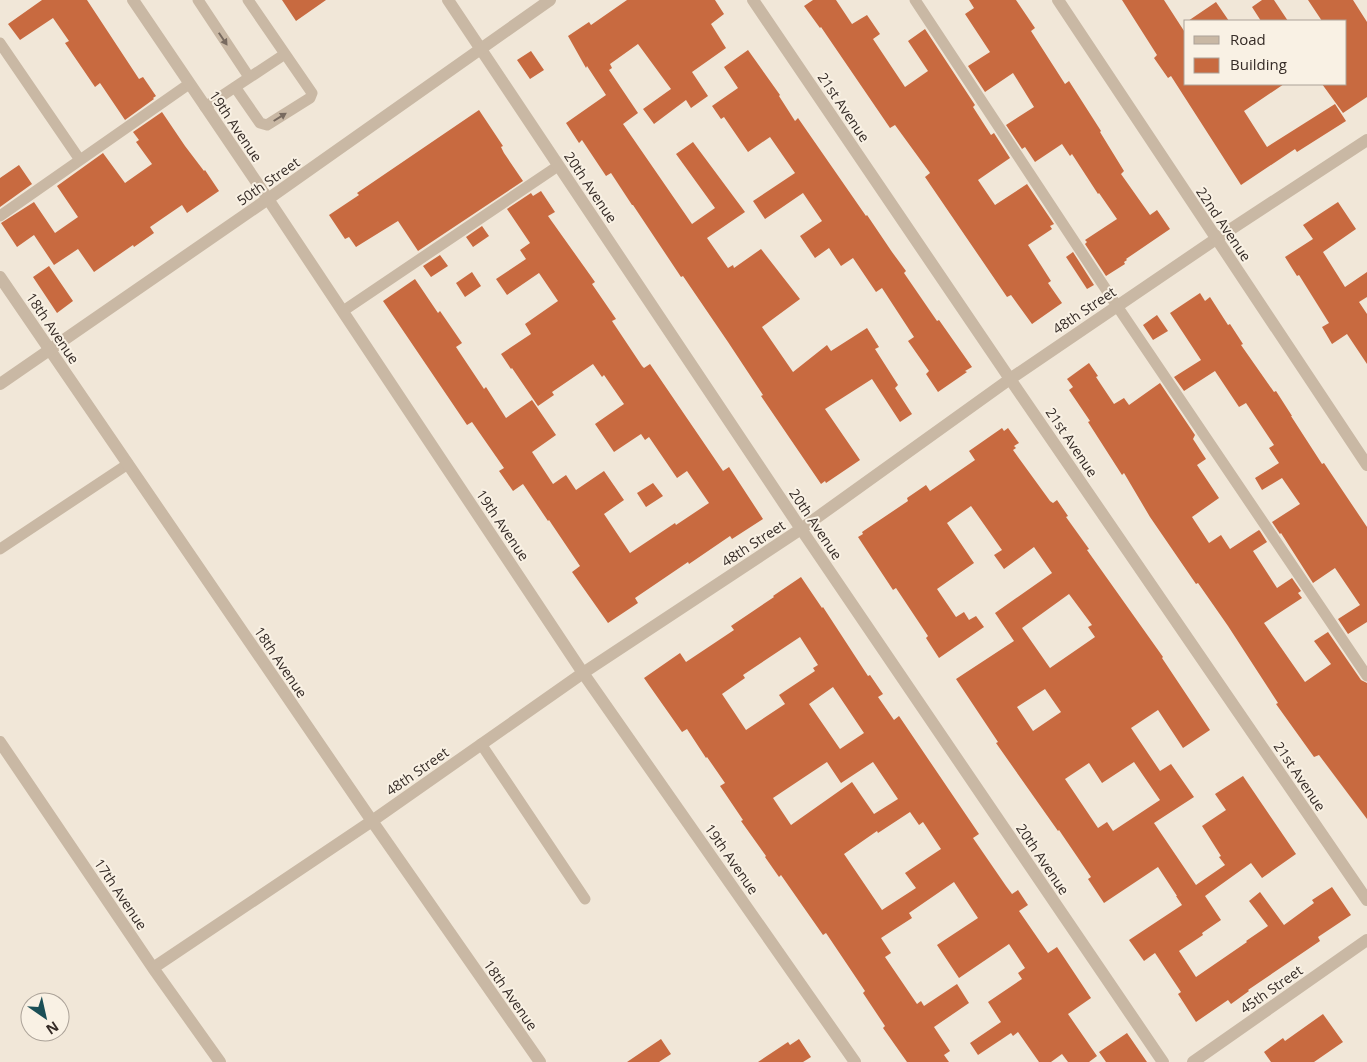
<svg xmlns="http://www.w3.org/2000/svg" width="1367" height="1062" font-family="'Open Sans',sans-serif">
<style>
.building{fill:#c86a40;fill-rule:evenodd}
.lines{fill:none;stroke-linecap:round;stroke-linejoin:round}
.service{stroke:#c9b8a4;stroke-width:11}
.minor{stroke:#c9b8a4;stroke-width:12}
.tertiary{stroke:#c9b8a4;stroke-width:12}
.oneway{fill:#786a5f}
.labels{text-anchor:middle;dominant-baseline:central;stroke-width:4;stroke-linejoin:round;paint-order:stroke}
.street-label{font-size:14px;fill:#352b26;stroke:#f9f1e4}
</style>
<rect width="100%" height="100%" fill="#f1e7d8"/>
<!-- building -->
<path class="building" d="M42,0H87L139,79L143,77L156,96L153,98L154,99L125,120L100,83L95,87L65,43L69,41L53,18L20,40L8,24Z
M282,0H326L296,21Z
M627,0H715L724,14L711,24L726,48L692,72L708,96L691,108L686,100L654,124L643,109L671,89L638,44L610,64L612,68L609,70L638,113L623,124L692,224L715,208L676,154L693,142L745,212L707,238L728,268L733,265L734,268L761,249L800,299L762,327L793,372L827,345L831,351L867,328L879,347L875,349L898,385L895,388L912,414L900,422L872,379L825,409L860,460L826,483L825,481L821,484L761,396L763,395L728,342L683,276L681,277L633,205H632L611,173L606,176L582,140L579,143L566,123L606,95L587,66L586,68L568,36L589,22L591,25Z
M813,0H836L852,24L867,15L880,34L873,39L905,87L928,71L908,41L925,29L975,105L973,107L991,135L994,133L1010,158L978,180L995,205L1027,184L1054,224L1050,226L1052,229L1028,245L1051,281L1048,283L1062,303L1032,324L1011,295L1007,297L925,177L930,173L895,125L890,128L821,27L820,28L804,6Z
M969,0H1016L1035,28L1031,31L1065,84L1069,81L1101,131L1100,132L1124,171L1121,174L1150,215L1157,210L1170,229L1126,259L1127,260L1124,262L1125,264L1106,276L1085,244L1087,242L1085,240L1117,219L1099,193L1098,194L1072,154L1070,156L1062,144L1035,162L1025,147L1022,149L1006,125L1034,107L1013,73L985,92L968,66L990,52L965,14L974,8Z
M1122,0H1164L1186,34V84H1284L1244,111L1267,147L1335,104L1346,121L1297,152L1295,149L1241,185L1171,76L1168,78L1154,58L1157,55Z
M1262,0H1274L1288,21H1261L1252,7Z
M1308,0H1353L1367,22V97L1343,113L1322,84H1346V21H1322Z
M1216,2L1229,21H1188Z
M748,50L780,95L779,96L795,121L798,118L866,216L867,215L892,252L906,271L904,273L937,321L939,320L972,367L965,371L967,372L938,392L926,374L929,371L908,341L914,337L882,288L876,292L853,258L841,266L829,248L815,258L800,236L822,221L803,193L765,219L753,201L795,173L770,137L748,152L724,117L721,119L712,106L738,88L724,67Z
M531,51L544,70L530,79L517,60Z
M479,110L503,146L501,147L504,153L523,181L418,251L398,221L356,247L349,237L345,239L329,215L359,195L357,193Z
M162,112L185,146L204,171L205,170L219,191L187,213L182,205L150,227L154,233L134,247L133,245L94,272L78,249L54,265L34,235L17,247L1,223L34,202L55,233L78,217L57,186L103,153L125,183L152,164L136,142L139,140L133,132Z
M19,165L32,184L0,207V178Z
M541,191L555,212L548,216L595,282L592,284L616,319L612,321L642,366L644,368L650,364L723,471L729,467L763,519L732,539L730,536L689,564L688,562L635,598L638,603L608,623L572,572L580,566L549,520L548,521L523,484L513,491L499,471L504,468L472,422L467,425L383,301L415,279L438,313L440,311L462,343L456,347L484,389L486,387L506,418L532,400L556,435L532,452L553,484L566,475L576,490L604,471L624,500L604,514L630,553L675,523L676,525L709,503L687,471L677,478L649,437L645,440L641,434L614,452L595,424L624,404L604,375L602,377L593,364L552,392L554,395L538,406L512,368L511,369L501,354L531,334L525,324L558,301L539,273L507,295L496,279L526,259L520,250L530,243L507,209L531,193L533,196Z
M1338,202L1356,229L1323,252L1345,287L1367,272V297L1359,302L1367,314V364L1347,334L1332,344L1322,327L1329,323L1299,275L1297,276L1285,257L1313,239L1303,225Z
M482,226L489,236L473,247L466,237Z
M1073,252L1094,285L1087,289L1066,257Z
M440,255L448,266L431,277L423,266Z
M49,266L73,301L57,313L33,277Z
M472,272L481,286L465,297L456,283Z
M1200,293L1205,301L1210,297L1228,325L1230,324L1243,344L1241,345L1274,392L1276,391L1292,416H1291L1322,464L1324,463L1367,527V622L1348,634L1338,619L1360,605L1335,568L1313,583L1281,533L1280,534L1272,522L1300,504L1282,478L1262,490L1255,478L1279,463L1269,448L1274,445L1246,403L1239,407L1215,371L1184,391L1174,377L1201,360L1170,313Z
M1157,315L1168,331L1153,340L1143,325Z
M1089,363L1098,376L1096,377L1114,404L1124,398L1129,405L1160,383L1195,435L1193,439L1206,459L1197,465L1219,498L1192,517L1209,543L1221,535L1230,549L1259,530L1260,531L1267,542L1253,551L1277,588L1292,578L1301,591L1298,593L1302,598L1264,623L1305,682L1331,664L1314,641L1328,632L1361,680L1367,683V819L1319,755L1314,757L1276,704L1278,703L1228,626L1198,583L1196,584L1150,517L1124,473L1122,475L1088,422L1090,421L1069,390L1073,387L1067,379Z
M1002,428L1004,431L1008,428L1019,443L1014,446L1016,448L1013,450L1050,501L1053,503L1057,500L1068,516L1066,517L1089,549L1087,550L1163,657L1162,658L1210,730L1183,748L1158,710L1131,728L1160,771L1171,764L1194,797L1154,823L1196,885L1225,865L1219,857L1221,856L1202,826L1226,810L1215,794L1243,776L1296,854L1262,878L1251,863L1205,896L1221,920L1202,933L1203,935L1179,951L1196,977L1247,942L1246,941L1268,926L1249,901L1260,892L1284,925L1314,903L1312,900L1332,887L1351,915L1318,937L1320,941L1248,990L1249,991L1231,1004L1228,1000L1196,1022L1178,994L1181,992L1155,953L1144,961L1129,940L1182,905L1176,896H1177L1158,867L1104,903L1088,879L1091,877L1059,830L1058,831L996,743L998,742L956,679L1014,641L995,613L1052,573L1034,547L1004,569L994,555L1002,550L971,506L947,523L974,563L937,589L956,617L964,612L969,620L976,616L984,627L939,658L926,638L928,636L896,588L893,590L858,537L863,534L862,532L908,501L907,498L926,485L930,491L975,460L969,451ZM1069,594L1092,625L1088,627L1095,637L1050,668L1022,628ZM1045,689L1061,712L1033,731L1017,707ZM1134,762L1160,800L1113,831L1107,822L1098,828L1065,779L1089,763L1102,783Z
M653,483L663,496L646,507L637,493Z
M801,577L822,608L823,607L868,676L870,675L883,694L878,697L894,720L899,716L979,834L973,838L1006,886L1012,894L1018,890L1028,905L1019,911L1048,953L1057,947L1091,998L1068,1014L1097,1056L1089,1062H1068L1062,1054L1051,1062H1039L1018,1032L1013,1036L1011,1033L978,1055L970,1043L1001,1022L988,1002L1022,979L1018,973L1025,968L1009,944L959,978L937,945L978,918L954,882L909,913L912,918L881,938L891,953L885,957L917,1004L921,1001L924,1006L957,984L969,1003L934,1027L950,1051L944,1055L949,1062H907L883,1028L885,1026L863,993L865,991L826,933L823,935L781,875L779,877L765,857L766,856L741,821L743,820L720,786L725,783L707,757L706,758L687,729L682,732L644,678L680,653L686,662L734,630L731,626L774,597L773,596ZM800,637L818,665L813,668L815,671L779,695L785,704L746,730L722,694L745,678L743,675ZM833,687L864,733L840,749L809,704ZM827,762L841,783L873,762L898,799L874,814L852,782L791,825L773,798ZM910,812L919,825L923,822L941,849L905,873L916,888L882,910L844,854L877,831L878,833Z
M1323,1014L1343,1042L1314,1062H1271L1264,1052L1283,1038L1285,1041Z
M1127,1033L1147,1062H1106L1099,1052Z
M661,1039L671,1054L659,1062H627Z
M799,1039L811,1057L803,1062H758L788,1042L790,1045Z"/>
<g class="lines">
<!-- service -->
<path class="service" d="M198,0L249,77
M915,0L1117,306L1367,676
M0,43L80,160
M235,87L260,123L267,125L310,98L312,93L248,0
M205,107L285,54
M0,216L189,84
M343,311L558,166
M0,549L128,464
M481,744L585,899"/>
<!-- minor -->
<path class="minor" d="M133,0L268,199L583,673L855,1062
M448,0L801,529L1163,1062
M753,0L1010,379L1367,900
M0,277L372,821L540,1062
M0,742L153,968L220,1062
M153,968L372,821L583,673L801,529L1010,379L1216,239L1367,140
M1193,1062L1367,940"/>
<!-- tertiary -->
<path class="tertiary" d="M1058,0L1367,465
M0,384L268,199L550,0"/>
</g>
<!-- one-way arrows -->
<defs><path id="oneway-solid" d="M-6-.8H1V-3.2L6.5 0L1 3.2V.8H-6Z" transform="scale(1.25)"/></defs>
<g class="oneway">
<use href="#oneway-solid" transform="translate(223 39) rotate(56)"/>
<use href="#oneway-solid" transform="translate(280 117) rotate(-32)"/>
</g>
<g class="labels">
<!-- street labels -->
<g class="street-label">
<text transform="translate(844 107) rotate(56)">21st Avenue</text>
<text transform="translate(236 126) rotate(56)">19th Avenue</text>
<text transform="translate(268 181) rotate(-35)">50th Street</text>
<text transform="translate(591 187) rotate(56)">20th Avenue</text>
<text transform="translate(1224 224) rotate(56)">22nd Avenue</text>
<text transform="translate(1084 310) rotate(-34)">48th Street</text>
<text transform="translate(53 328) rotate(56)">18th Avenue</text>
<text transform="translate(1072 442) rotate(56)">21st Avenue</text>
<text transform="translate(816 524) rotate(56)">20th Avenue</text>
<text transform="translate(503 525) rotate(56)">19th Avenue</text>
<text transform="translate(753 543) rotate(-33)">48th Street</text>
<text transform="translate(281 662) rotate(56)">18th Avenue</text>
<text transform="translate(417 771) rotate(-35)">48th Street</text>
<text transform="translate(1300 776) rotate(56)">21st Avenue</text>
<text transform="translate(732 859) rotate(55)">19th Avenue</text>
<text transform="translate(1043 859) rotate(56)">20th Avenue</text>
<text transform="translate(121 894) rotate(56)">17th Avenue</text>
<text transform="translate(1271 989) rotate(-35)">45th Street</text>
<text transform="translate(511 995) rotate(55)">18th Avenue</text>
</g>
</g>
<!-- legend -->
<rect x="1184" y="20" width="162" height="65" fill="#f9f1e4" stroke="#aba298"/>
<rect x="1194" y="36" width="25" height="8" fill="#c9b8a4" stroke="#aba298"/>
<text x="1230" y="45" font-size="15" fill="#352b26">Road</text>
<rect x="1194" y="58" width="25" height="15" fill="#c86a40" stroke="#aba298"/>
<text x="1230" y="70" font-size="15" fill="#352b26">Building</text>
<!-- north arrow -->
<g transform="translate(45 1017) rotate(146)"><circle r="24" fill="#f9f1e4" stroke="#aba298"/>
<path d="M0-4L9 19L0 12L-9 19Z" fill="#1b4f56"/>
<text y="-8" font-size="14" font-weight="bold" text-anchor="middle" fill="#352b26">N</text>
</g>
</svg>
